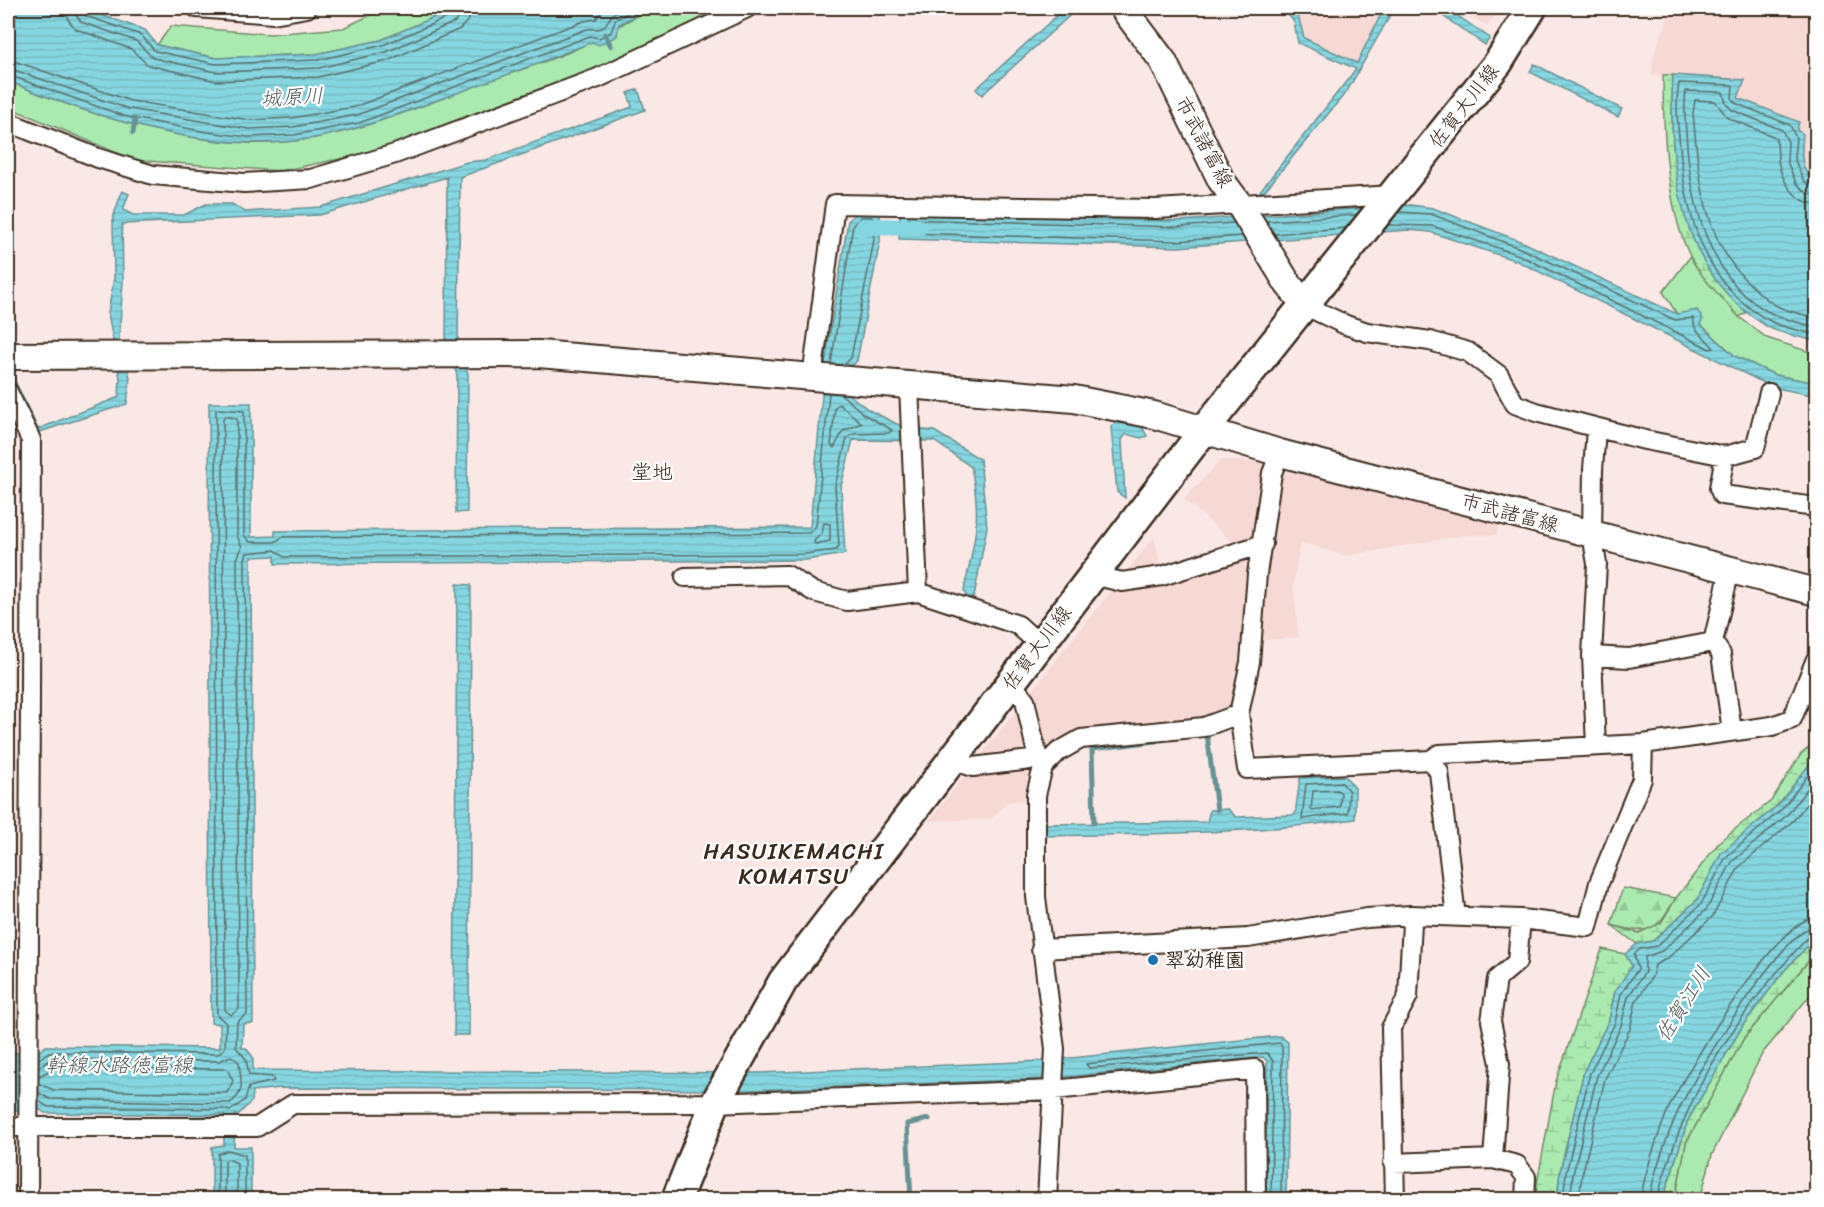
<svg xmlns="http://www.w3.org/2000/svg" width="1824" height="1207" font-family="Sriracha,'Klee One',sans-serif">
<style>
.built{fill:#f6d8d5}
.green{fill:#aae9b0;stroke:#728a67;stroke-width:1.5}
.forest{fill:url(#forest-firs);stroke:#728a67;stroke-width:1.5}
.wetland{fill:url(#wetland-marsh);stroke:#728a67;stroke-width:1.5}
.water{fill:url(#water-rules);stroke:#689193;stroke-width:1.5}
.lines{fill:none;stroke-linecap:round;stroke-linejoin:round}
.shore{stroke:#596f6c;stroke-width:1.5}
.stream{stroke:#689193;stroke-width:5}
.canal{stroke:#86d6e1;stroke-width:16}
.street-casing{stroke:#3b2a1e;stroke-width:22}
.secondary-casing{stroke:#3b2a1e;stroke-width:30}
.primary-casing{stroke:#3b2a1e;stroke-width:33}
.street{stroke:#fff;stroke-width:18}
.secondary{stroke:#fff;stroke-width:26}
.primary{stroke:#fff;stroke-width:28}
.poi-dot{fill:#1f6fb2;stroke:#fff;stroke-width:2}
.labels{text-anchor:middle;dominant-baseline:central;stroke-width:4.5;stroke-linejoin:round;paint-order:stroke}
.street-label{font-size:20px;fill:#3b2a1e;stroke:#fff}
.poi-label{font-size:20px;font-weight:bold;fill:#3b2a1e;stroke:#fff;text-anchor:start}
.water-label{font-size:21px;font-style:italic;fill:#525e58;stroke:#fff}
.neighbourhood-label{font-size:21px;fill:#3b2a1e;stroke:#fff}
.quarter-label{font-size:22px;letter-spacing:1.5px;fill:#3b2a1e;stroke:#fff}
</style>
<defs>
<pattern id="forest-firs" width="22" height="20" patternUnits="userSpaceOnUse" patternTransform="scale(1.5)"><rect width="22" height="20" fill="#aae9b0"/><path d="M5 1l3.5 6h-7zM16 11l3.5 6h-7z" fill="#93c897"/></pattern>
<pattern id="wetland-marsh" width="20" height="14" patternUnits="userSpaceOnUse" patternTransform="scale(1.5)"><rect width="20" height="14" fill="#aae9b0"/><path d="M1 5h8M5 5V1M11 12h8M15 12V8" fill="none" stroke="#93c897"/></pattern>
<pattern id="water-rules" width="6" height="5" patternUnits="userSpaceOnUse" patternTransform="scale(1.5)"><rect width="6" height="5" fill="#86d6e1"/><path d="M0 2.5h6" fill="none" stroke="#75b8c1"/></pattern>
</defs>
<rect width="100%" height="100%" fill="#fae8e6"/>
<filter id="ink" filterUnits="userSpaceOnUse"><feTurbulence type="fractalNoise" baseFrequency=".0167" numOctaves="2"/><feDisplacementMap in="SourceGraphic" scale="12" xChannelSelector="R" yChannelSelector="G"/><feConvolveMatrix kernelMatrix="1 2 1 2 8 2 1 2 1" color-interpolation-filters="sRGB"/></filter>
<g filter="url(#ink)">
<!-- built -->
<path class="built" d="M1290,8H1384L1357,63L1304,38L1299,19Z
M1457,8H1502L1487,26Z
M1672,8H1816V184L1808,177L1800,157L1803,134L1796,130L1799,122L1738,98L1744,80L1652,74L1653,56Z
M1221,460L1300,465L1499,518L1497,535H1465L1346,556L1300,542L1293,586L1299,637L1256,641L1246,713L1084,734L1034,759L1031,799L1007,802L991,819L929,821L1154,537L1161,570L1239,547L1184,499Z"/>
<!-- green -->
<path class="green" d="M386,8H455L381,40L316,54L216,58L157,45L171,26L269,34L343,28Z
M651,8H728L591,72L374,152L280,171L134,160L8,107V81C80,112 169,140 249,143C332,146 410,110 486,82C521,69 559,59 592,41C612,31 631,18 651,8Z
M1690,257L1739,317L1767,338L1816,354V383L1775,375L1735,356L1700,324L1677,314L1663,292Z
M1816,952V988L1762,1054L1712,1155L1700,1199L1675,1200L1686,1143L1744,1038Z"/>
<!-- forest -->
<path class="forest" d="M1623,888L1676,898C1655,933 1650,935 1611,925Z"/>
<!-- wetland -->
<path class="wetland" d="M1663,75H1673C1668,163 1678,251 1747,312L1739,317C1724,300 1699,276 1690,256C1666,208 1663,128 1663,75Z
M1816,742V756L1778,805L1722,853L1697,900L1653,941L1637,944L1611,925L1639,933L1661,923L1676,898L1721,840L1771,801L1801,754Z
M1816,937V952L1744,1038L1686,1143L1675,1199L1663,1200L1688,1120L1743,1025L1783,972Z
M1602,949L1625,954L1633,966L1615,991L1609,1020L1584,1071L1560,1172L1557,1199L1534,1200L1556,1081Z"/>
<!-- water -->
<path class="water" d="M8,8H81L145,30L157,45L216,58L316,54L381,40L455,8H651L619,24L617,36L599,45L592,42C543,62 493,80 443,98C394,116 346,135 295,141C201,151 93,117 8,81Z
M1065,8H1078L982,95L976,89Z
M1283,8H1290L1299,19L1304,38L1357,63L1384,8H1446L1490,38L1485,45L1437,12L1391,14L1347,91L1262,194L1260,191L1356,69L1298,43L1294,22Z
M1534,64L1622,109L1618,117L1530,72Z
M1673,75L1745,80L1738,98L1799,122L1797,130L1803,134C1801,154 1799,169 1816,184V342C1801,336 1782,335 1768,327C1679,275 1668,169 1673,75Z
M638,89L645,110L460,177L458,342L468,374L467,512L456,513L457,375L446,342L447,177L320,215L122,224L123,281L119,338L130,377L127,404L36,433L8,378V366L38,429L119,397L120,378L108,313L114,278L113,218L122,191L129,194L123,210L133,215H184L206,204H232L245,212L321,207L467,162L486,160L632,107L628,93Z
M1411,205L1433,208L1525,243L1677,314L1697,310L1703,319L1700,324L1735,356L1775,375L1816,383V396L1772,387L1517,261L1430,232L1409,230L1178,247L899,239L900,213L1178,221Z
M858,211H880V241L857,361L850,368L847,393L869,410L905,428L934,431L980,459L987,527L974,597L967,598L964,590C975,542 982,516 971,467L934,441L853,440L841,486L845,554L806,560L275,564V556L251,557L253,1023L243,1024L242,1048H246L253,1057V1070L758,1073L1043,1061L1280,1036L1288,1042L1286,1199H1265L1267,1061L1263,1057L1044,1079L750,1090L281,1088L253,1091L252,1101L238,1115H235L234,1147H251V1200L212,1199V1147L224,1145V1115L45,1113C31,1102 20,1108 8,1114V1047L18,1054L37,1053L46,1046L220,1048V1024L211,1023L209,403H251V537L275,536V531L810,527L825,363L848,221Z
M1116,422L1142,427L1147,436L1141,438L1126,434L1122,440L1125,498L1117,492L1111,427Z
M457,584L471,585L469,1035H454Z
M1816,756V937L1783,972L1743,1025L1688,1120L1663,1199H1557L1560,1172L1584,1071L1609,1020L1615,991L1632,966L1625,954L1637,944L1653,941L1697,900L1721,853L1778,805Z
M1345,776L1355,788V819C1252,834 1149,834 1045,836V824L1207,822L1210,810L1228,809L1236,817L1295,815L1300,778Z"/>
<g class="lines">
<!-- shore -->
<path class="shore" d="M66,8L69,21L76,29L131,49L148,65L216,81L318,77L387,61L460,29L469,19L471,8
M75,8L76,15L81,22L136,41L153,58L216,72L319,68L386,52L455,22L461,15L462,8
M82,8L86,16L141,35L155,51L216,64L318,60L383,45L451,16L455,8
M8,59L131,101L250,120L292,118L354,107L584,21L596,19L604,8
M8,68L129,109L249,129L293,127L357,115L587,29C591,28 598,30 602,28C606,27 608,14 622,8
M8,75L127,117L207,132L249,137L294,135L359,123L590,36L599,38L611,32L616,19L638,8
M1816,188L1804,181L1798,168L1794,157L1796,138L1790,125L1735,103L1732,98L1733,85L1679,83C1675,104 1678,126 1680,147C1685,215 1706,289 1772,322C1786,329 1802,330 1816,335
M1816,195L1807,193L1796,183L1787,161L1788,142L1782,130L1732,110L1726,103L1723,92L1686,91C1683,109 1686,128 1687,146C1692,209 1712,288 1777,316C1789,321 1804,323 1816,328
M1816,204C1795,203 1781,180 1778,160C1777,150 1779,146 1775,137L1728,118L1715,101L1695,100L1693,113C1699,175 1702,242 1752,286C1760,294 1770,303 1781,308C1792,312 1805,315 1816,318
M1266,221L1356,215
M1234,223L1177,227L908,219L905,231L908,233L1177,241L1242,236
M1388,225L1432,226L1519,255L1710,349L1714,348L1695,328L1693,318L1675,320L1522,249L1431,214L1399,212
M1274,234L1345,228
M831,364L853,225L861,217H872L874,240L851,358L844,365
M839,404L862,423L843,431L834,448L831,445L835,407Z
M225,416L237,419V536L242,547L237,559L239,1009L231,1015L225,1010L223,419Z
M824,523L830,524V541L815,544L814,541L822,533Z
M1341,782L1349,791L1348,813L1302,819L1306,784Z
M1337,790L1341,793L1340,807L1311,810L1313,791Z
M39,1059L49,1052L218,1054L225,1048L226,1023L217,1015L216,409L244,411V535L250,542H275L283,537L809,533L816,526L829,393
M39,1084L54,1090L227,1093L233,1081L227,1069L55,1068L39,1076
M39,1093L50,1099L230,1103C247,1092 240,1078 239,1062L231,1056L219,1061L52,1059L39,1067
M39,1101L48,1107L223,1109L230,1111L245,1100L249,1087L274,1081L272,1077L249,1075L246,1059L236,1047L237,1022L247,1014L245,559L247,553L275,550L284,557L805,554L836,550L839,546L835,486L847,438L853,434L889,433L892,430L865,415L841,394
M218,1200V1154L228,1150L245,1155V1200
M225,1200V1161L228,1159L237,1163V1200
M1271,1200L1273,1061L1267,1053L1089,1068L1086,1064L1280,1043L1282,1047L1281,1200
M1563,1200L1566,1173L1590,1073L1615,1023L1621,994L1638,969L1634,954L1640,949L1657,946L1701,904L1726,857L1782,809L1816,765
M1570,1200L1573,1174L1597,1076L1621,1026L1628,997L1645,972V957L1662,951L1706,910L1732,862L1787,815L1816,777
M1579,1200L1582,1175L1605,1079L1630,1029L1636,1001L1652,977L1655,965L1668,958L1713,916L1739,867L1793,821L1816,792
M1641,1200C1642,1180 1659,1132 1667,1112C1683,1075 1778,918 1816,917
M1650,1200C1651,1180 1668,1134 1676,1116C1690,1082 1783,928 1816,926
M1658,1200C1659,1186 1665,1173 1669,1160C1696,1075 1749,1000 1810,935L1816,933"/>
<!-- stream -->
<path class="stream" d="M605,34L611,46
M133,133L135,119
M1204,734H1207L1217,810
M1094,823L1092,749L1156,741
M911,1200L907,1124L929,1119"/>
<!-- canal -->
<path class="canal" d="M862,230L863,226L920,227"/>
<!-- street casing -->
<g class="street-casing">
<path id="street" d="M197,8L273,14L307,8
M8,122L98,158L153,175L244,183L311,179L395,154L598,78L747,8
M1306,306L1346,325L1367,332L1430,341L1468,352L1499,375L1515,404L1536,412L1645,440L1725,456L1755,448L1769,393
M812,378L835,204L1156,209L1394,195
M909,386L918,592L1018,625L1040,645
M8,392L31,440L28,1200
M1280,453L1272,473L1257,574L1250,662L1239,714L1247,769L1431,760L1439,754L1643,744L1772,726L1792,719L1816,659
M1725,456L1719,488L1722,495L1816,507
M1730,570L1713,642L1721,654L1732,731
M1093,575L1122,582L1162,576L1263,544
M685,577L787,575L814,592L847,601L918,592
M1592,656L1629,658L1713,642
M1011,683L1025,700L1038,759
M1596,746L1592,656L1597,564L1592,534L1593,470L1596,429
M952,760L973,767L1038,759L1043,767
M1431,760L1439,772L1456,917
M1041,949L1248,938L1367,918L1411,915L1521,919L1588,927L1599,883L1642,779L1643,744
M8,1127H257L293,1104L715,1103L1054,1090L1255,1069L1256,1200
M1493,1159L1517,1165L1526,1177L1525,1200
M1393,1163L1493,1159L1500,1064L1491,1021L1497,979L1517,962L1521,919
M1047,1200L1055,1049L1036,897V795L1043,767L1058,752L1081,739L1204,727L1239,714
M1395,1200L1391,1028L1408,996L1412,923"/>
</g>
<!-- secondary casing -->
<g class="secondary-casing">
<path id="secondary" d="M1123,8L1163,61L1221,180L1241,207L1288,284L1306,306
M8,356L539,354L1074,399L1154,415L1280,453L1816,592"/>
</g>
<!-- primary casing -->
<g class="primary-casing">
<path id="primary" d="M676,1200L715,1103L783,981L1204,430L1498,63L1532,8"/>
</g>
<!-- street -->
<use href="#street" class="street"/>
<!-- secondary -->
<use href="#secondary" class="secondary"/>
<!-- primary -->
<use href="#primary" class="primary"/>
</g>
</g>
<!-- markers -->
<circle class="poi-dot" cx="1153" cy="960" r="6"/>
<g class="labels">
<!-- street labels -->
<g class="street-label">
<text transform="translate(1464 106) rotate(-52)">佐賀大川線</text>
<text transform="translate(1204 142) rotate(62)">市武諸富線</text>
<text transform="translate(1510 513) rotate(15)">市武諸富線</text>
<text transform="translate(1037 648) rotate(-53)">佐賀大川線</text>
</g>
<!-- poi labels -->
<g class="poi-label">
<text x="1165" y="960">翠幼稚園</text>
</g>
<!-- water labels -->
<g class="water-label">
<text transform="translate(292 97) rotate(-3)">城原川</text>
<text transform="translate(1683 1004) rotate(-58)">佐賀江川</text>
<text x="119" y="1065">幹線水路徳富線</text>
</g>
<!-- neighbourhood labels -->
<g class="neighbourhood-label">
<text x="652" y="472">堂地</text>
</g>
<!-- quarter labels -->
<g class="quarter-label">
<text x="794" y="851">HASUIKEMACHI<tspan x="794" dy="25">KOMATSU</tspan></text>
</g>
</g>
<!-- margin -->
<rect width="1824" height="1207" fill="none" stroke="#fff" stroke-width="30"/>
<rect x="15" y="15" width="1794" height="1177" fill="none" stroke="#3b2a1e" stroke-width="2" filter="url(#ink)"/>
</svg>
